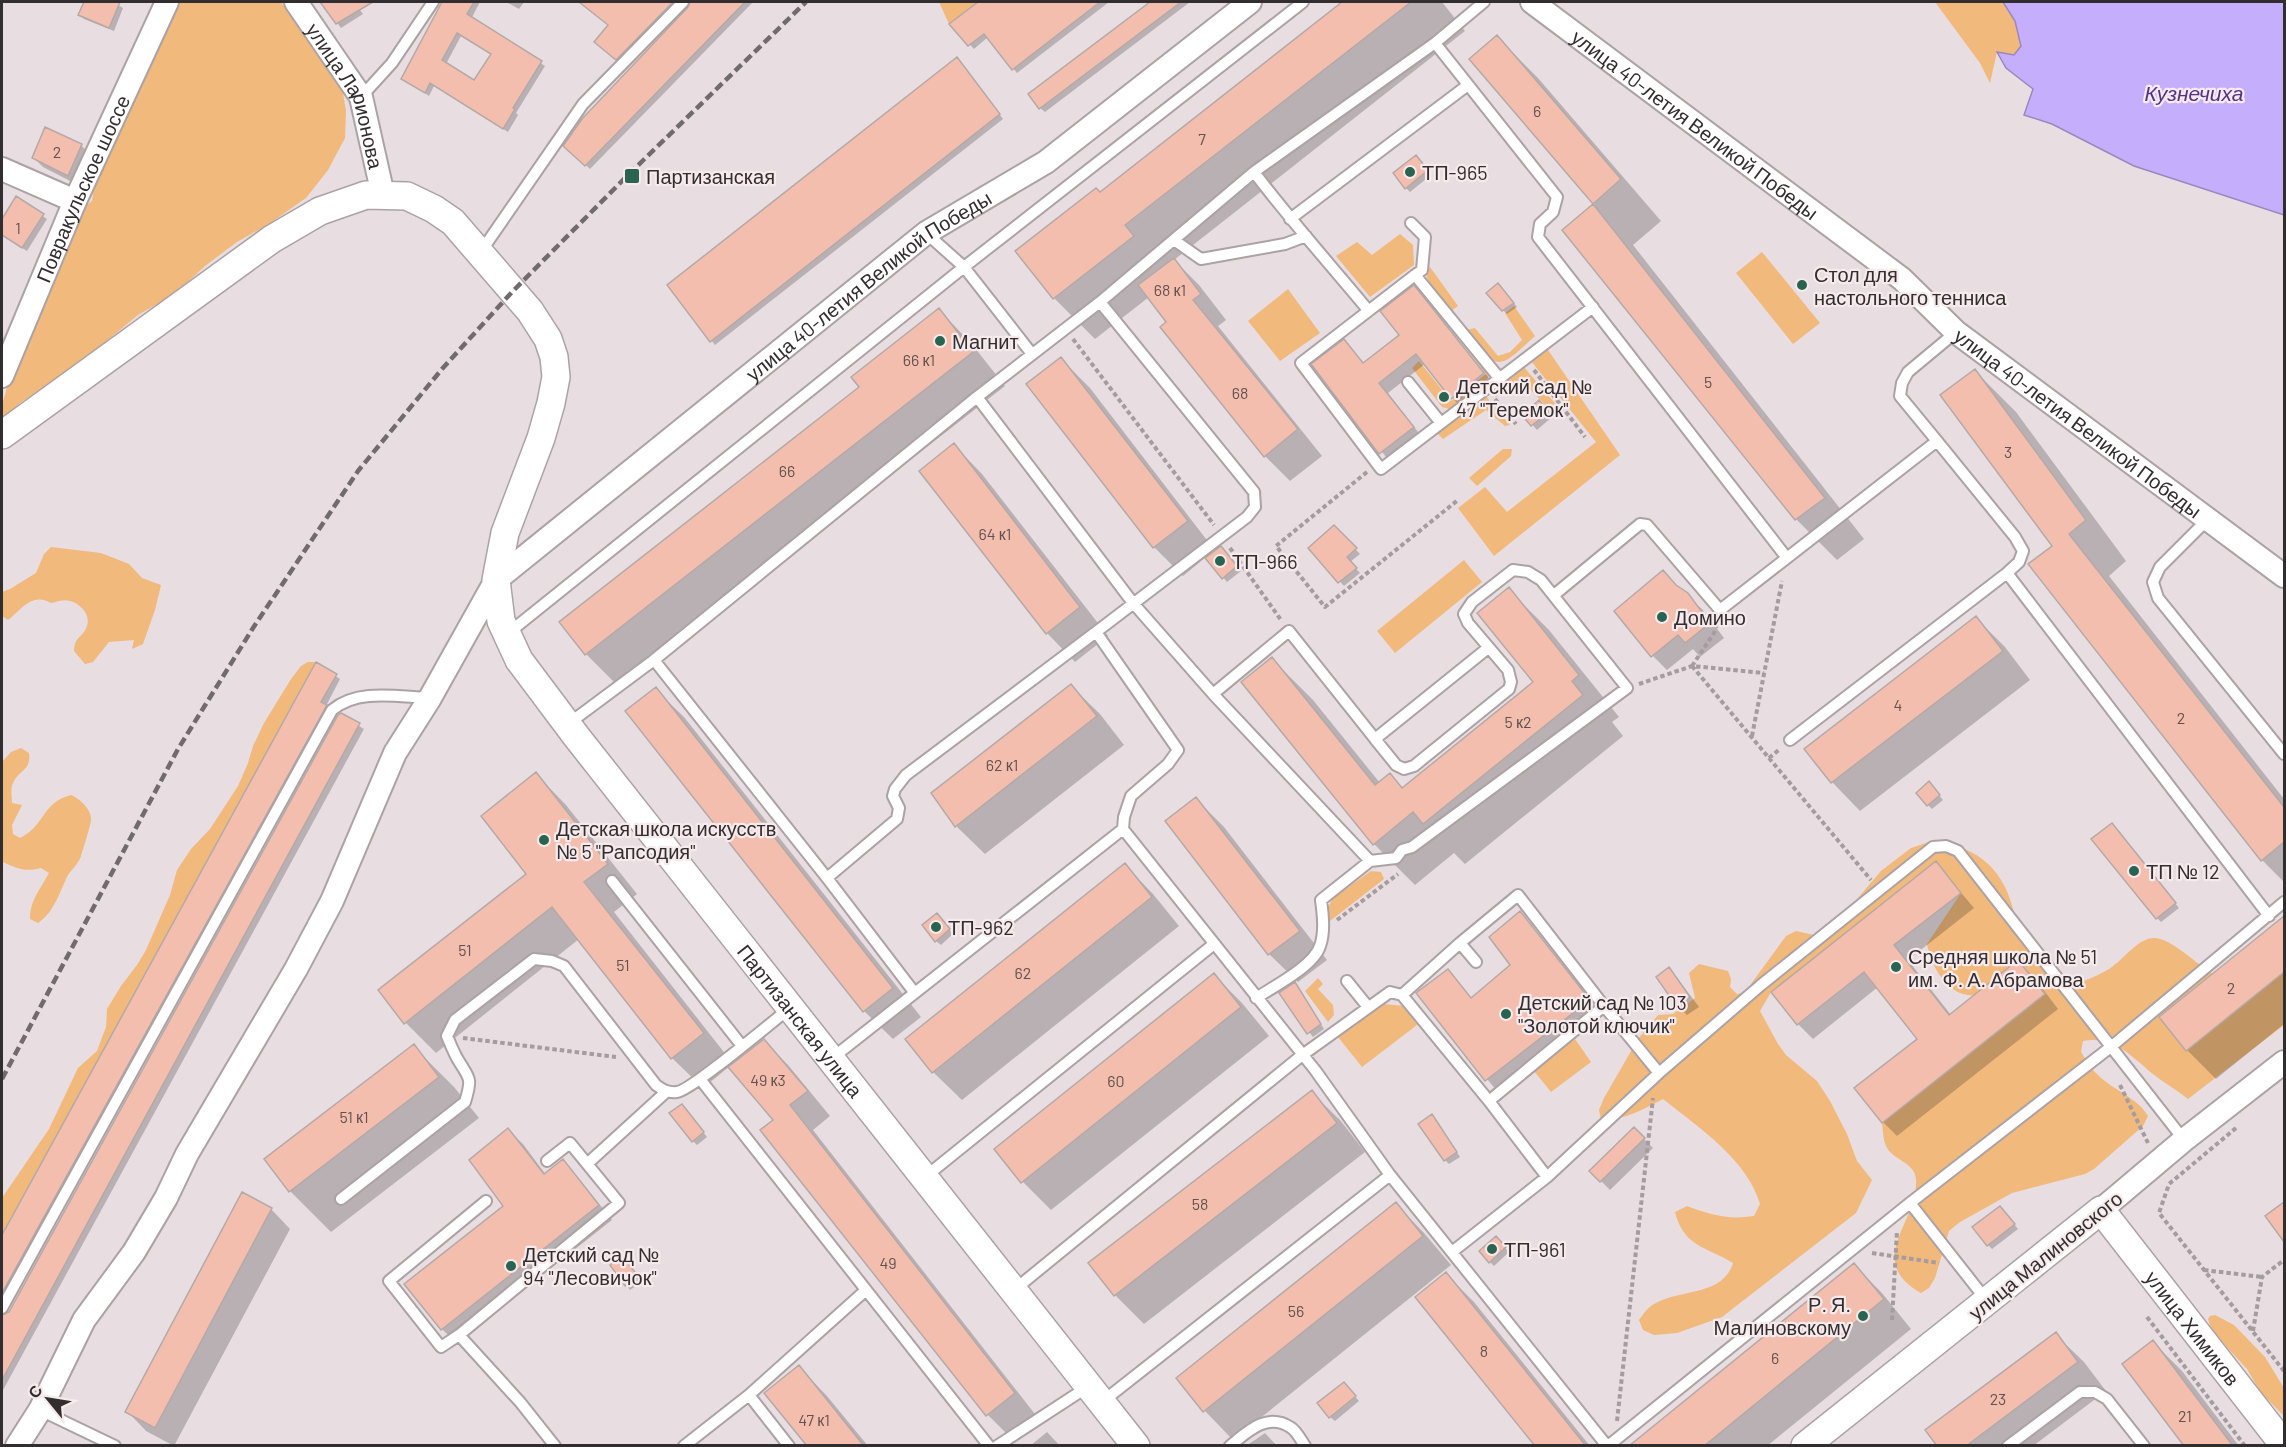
<svg xmlns="http://www.w3.org/2000/svg" width="2286" height="1447" font-family="Barlow,sans-serif">
<style>
.green{fill:#f1b97c}
.water{fill:#c5affd;stroke:#9988bf;stroke-width:1.5}
.shadow{fill:#0003;fill-rule:evenodd}
.building{fill:#f4beaf;stroke:#b4a9a7;stroke-width:1.5;fill-rule:evenodd}
.lines{fill:none;stroke-linecap:round;stroke-linejoin:round}
.service-casing{stroke:#aca2a4;stroke-width:14}
.minor-casing{stroke:#aca2a4;stroke-width:26}
.tertiary-casing{stroke:#aca2a4;stroke-width:30}
.path{stroke:#a59c9f;stroke-width:4;stroke-dasharray:4.5 3;stroke-linecap:butt}
.service{stroke:#fff;stroke-width:10}
.minor{stroke:#fff;stroke-width:22}
.tertiary{stroke:#fff;stroke-width:27}
.rail{stroke:#726b6d;stroke-width:4.5;stroke-dasharray:9 4.5;stroke-linecap:butt}
.poi-dot{fill:#28644f;stroke:#f6eaed;stroke-width:2}
.labels{text-anchor:middle;dominant-baseline:central;stroke-width:4.5;stroke-linejoin:round;paint-order:stroke}
.number-label{font-size:16px;fill:#62524f}
.street-label{font-size:20px;fill:#322e2f;stroke:#f6eaed}
.poi-label{font-size:20px;fill:#322e2f;stroke:#f6eaed;text-anchor:start}
.water-label{font-size:21px;font-style:italic;fill:#523189;stroke:#f6eaed}
</style>
<rect width="100%" height="100%" fill="#e8dde0"/>
<!-- green -->
<path class="green" d="M170,2H281L343,93L346,111L345,138L328,170L306,198L269,224L237,242L205,266L176,293L138,315L86,358L20,403L5,418L2,417V405L8,384L82,209L92,201L95,181Z
M939,2H978L949,24Z
M1935,2H2003C2013,14 2020,30 2021,46L2014,55L1997,52L1990,83L1980,63Z
M1400,234L1413,245L1414,265L1370,297L1336,256L1357,242L1372,255Z
M1762,252L1820,323L1793,344L1736,273Z
M1430,267L1458,306L1451,311L1429,285L1426,273Z
M1288,289L1320,333L1280,361L1248,321Z
M1514,306L1535,336C1496,372 1499,371 1466,330L1475,328L1498,356L1510,352L1522,340L1505,313Z
M1450,323L1490,372L1488,378L1450,409L1442,407L1412,368L1419,361L1451,401L1486,374L1448,325Z
M1548,350L1620,455L1494,556L1458,508L1485,487L1507,512L1596,442L1531,361Z
M1523,366L1559,408L1552,412L1521,380L1496,397L1491,390Z
M1485,395L1510,425L1505,426L1486,410L1443,439L1437,433Z
M1503,449H1512L1511,456L1477,486L1469,478Z
M51,547L101,553L129,564L142,578L161,585L155,610L143,644L132,649L134,640L109,642L93,662L85,664L74,651C75,635 82,639 87,626C91,615 80,603 70,601C64,599 57,602 51,603C32,592 22,609 8,620L2,616V592L10,589L36,573L44,554Z
M1464,560L1482,582L1395,653L1377,631Z
M308,662H316L2,1235V1198L49,1129L78,1068L97,1051L106,1027L107,1009L121,986L137,965L146,950L170,895L177,870L191,849L210,829L238,786L248,763L253,746L264,723L291,679L301,666Z
M21,748L29,753C31,772 19,769 13,783C10,789 12,796 12,803L22,805L12,825L13,834L20,838C46,825 41,803 71,795C80,799 91,809 91,819C91,825 83,849 81,856C79,863 72,869 68,875C59,893 55,911 38,923L30,919C30,900 40,890 49,873L41,868C27,872 17,869 3,862L2,852V762L11,752Z
M1929,842C1974,844 2002,866 2013,909C2017,923 2026,938 2032,951C2038,953 2045,955 2050,959C2059,966 2061,984 2075,983C2082,983 2108,971 2113,966C2126,957 2142,933 2160,939C2177,944 2198,965 2214,975L2159,1017L2186,1051L2284,972V1025L2188,1099C2177,1090 2164,1083 2153,1074C2132,1057 2114,1035 2083,1041L2081,1052C2086,1060 2091,1069 2098,1075C2114,1091 2137,1097 2148,1116L2143,1126L2094,1169L2085,1174L2012,1193L1960,1222L1949,1231L1935,1278L1929,1288L1921,1293C1863,1260 1919,1222 1916,1179C1915,1162 1892,1160 1886,1146C1883,1139 1883,1130 1882,1123L2045,994L2019,960L1983,995C1977,995 1969,996 1963,994C1943,988 1930,962 1927,944L1961,893L1936,862L1771,992L1760,1011L1778,1044L1786,1055L1817,1081L1830,1101L1847,1134L1857,1161L1872,1180L1856,1213L1722,1317L1677,1333L1654,1335L1643,1330L1639,1320C1644,1313 1648,1307 1656,1303C1681,1289 1723,1296 1733,1263C1705,1246 1684,1247 1675,1212L1687,1206C1711,1215 1728,1220 1754,1216L1760,1204C1747,1159 1698,1127 1663,1099C1644,1109 1622,1121 1601,1120L1599,1110L1604,1098L1638,1039L1658,1015L1673,1014L1695,998L1689,973L1699,964L1728,971L1731,979L1730,987L1737,994L1747,992L1751,984L1786,936L1796,931L1814,935L1824,931L1846,912L1881,871L1911,848Z
M1371,871L1381,872L1384,879L1330,921L1325,914L1333,898Z
M1318,978L1323,984L1318,989L1333,1005L1334,1015L1328,1022L1305,991Z
M1383,1004L1405,1006L1417,1025L1362,1067L1338,1037Z
M1575,1039L1591,1062L1551,1092L1534,1071Z
M2215,1315L2234,1325L2265,1357L2284,1388V1416L2261,1393L2247,1369L2212,1331L2208,1319L2210,1316Z"/>
<!-- water -->
<path class="water" d="M2003,2H2284V215L2134,166L2052,124L2024,115L2033,89L2006,68L1997,52L2014,55L2021,46L2015,21Z"/>
<!-- shadow -->
<path class="shadow" d="M85,2H113L123,8L114,31L84,19L80,15Z
M322,2H354L363,14L341,28Z
M444,2L455,5L457,2H480L471,19L545,66L516,113L518,115L508,132L434,86L429,96L403,78ZM461,36L492,55L475,82L446,64Z
M506,2H524L519,9Z
M581,2H670L652,22L657,26L621,63L600,46L610,26Z
M698,2H753L590,169L565,145Z
M981,2H1109L1017,73L988,37L974,49L951,25Z
M1152,2H1190L1045,112L1040,108L1030,94Z
M1345,2H1442L1465,31L1174,260L1199,285L1226,320L1218,326L1322,456L1290,481L1265,456L1149,297L1095,339L1054,298L1100,194Z
M1497,37L1538,78L1661,221L1633,245L1864,539L1837,560L1796,519L1564,230L1595,204L1471,59Z
M961,63L1003,119L715,345L669,285Z
M81,145L90,155L78,185L43,167L34,158Z
M1420,161L1431,175L1410,192L1406,188Z
M16,198L47,219L27,251L2,235V222Z
M1502,289L1517,307L1507,314L1503,310Z
M1423,297L1493,383L1461,408L1425,364L1388,393L1422,437L1390,462L1314,365L1344,341L1364,364L1401,335Z
M939,310L971,343L1005,386L619,687L586,654Z
M1061,359L1090,388L1216,552H1225L1241,571L1227,582L1206,557L1183,576L1154,547L1028,384Z
M1975,371L2016,412L2126,561L2109,576L2284,799V882L2262,860L2054,547Z
M1543,406L1552,417L1537,430L1524,415Z
M954,445L982,474L1108,636L1075,662L1047,633Z
M1334,527L1360,554L1350,562L1360,573L1344,586L1310,548Z
M1678,588L1702,609L1724,638L1700,657L1693,649L1667,670L1653,656Z
M1508,589L1549,630L1619,717L1612,722L1623,736L1465,864L1454,853L1415,885L1374,844L1272,659L1313,700L1380,783L1390,775L1403,788L1535,682Z
M1976,618L2005,647L2030,680L1860,811L1832,782Z
M316,664L340,679L326,706L330,710L2,1305V1238Z
M1071,686L1100,714L1124,745L985,854L956,826Z
M655,689L684,717L921,1017L893,1039L864,1011Z
M341,715L364,729L2,1392V1317L10,1313Z
M536,774L566,805L637,894L614,912L734,1065L764,1041L788,1065L830,1116L813,1130L1038,1418L1012,1439L988,1415L762,1130L775,1120L730,1066L703,1088L672,1058L579,939L436,1053L406,1023L528,874Z
M1933,788L1943,800L1932,809L1928,805Z
M1196,799L1224,827L1327,960L1298,982L1269,954Z
M2116,829L2179,908L2161,922L2157,918Z
M1936,863L1974,908L1908,960L1951,1015L2018,962L2033,976L2058,1009L1897,1136L1883,1122L1919,1039L1878,987L1813,1039L1798,1024L1773,992Z
M1125,865L1153,894L1179,926L962,1100L933,1072Z
M1520,913L1598,1010L1496,1090L1418,993L1448,971L1472,999L1512,965Z
M2284,918V1024L2216,1079L2187,1050L2161,1017Z
M941,919L953,934L941,945L936,941Z
M1669,969L1678,979L1699,1007L1687,1015L1678,1006Z
M1214,975L1242,1003L1269,1036L1051,1210L1023,1182L996,1149Z
M1295,984L1324,1029L1313,1037L1281,993Z
M413,1046L454,1087L479,1118L331,1232L290,1191L266,1160Z
M1311,1092L1340,1120L1365,1152L1144,1324L1115,1295L1090,1264Z
M686,1110L707,1137L697,1145L693,1141Z
M1436,1120L1460,1157L1449,1164L1445,1160Z
M1634,1129L1653,1148L1610,1190L1591,1171Z
M508,1130L523,1144L546,1175L562,1161L577,1176L612,1220L456,1343L442,1329L506,1206Z
M1396,1204L1424,1233L1451,1265L1233,1440L1205,1411L1178,1378Z
M271,1209L290,1229L174,1446L146,1431L127,1411Z
M2004,1212L2018,1229L1992,1249L1988,1245Z
M1496,1238L1509,1252L1494,1266L1490,1262Z
M625,1262L642,1282L630,1290L612,1265Z
M1854,1265L1882,1293L1911,1329L1767,1446H1632Z
M1446,1274L1474,1302L1590,1446H1537Z
M2055,1334L2084,1362L2106,1391L2033,1446H1939Z
M2153,1342L2182,1371L2239,1446H2186Z
M799,1367L827,1396L868,1446H809Z
M1348,1388L1359,1401L1335,1421L1330,1417Z
M1047,1432L1060,1446H1030Z
M1265,1433L1277,1446H1246Z"/>
<!-- building -->
<path class="building" d="M84,2H120L109,28L78,15Z
M320,2H373L336,24Z
M442,2H474L467,14L542,61L513,108L515,109L503,129L430,83L425,93L401,79ZM457,33L491,54L474,80L442,60Z
M579,2H673L616,60L594,42L608,25Z
M690,2H745L585,166L563,146L582,119L688,7Z
M978,2H1100L1012,70L984,34L968,46L949,24Z
M1150,2H1181L1039,109L1028,94Z
M1342,2H1411L1125,225L1134,236L1053,299L1015,251L1096,188L1100,192Z
M1497,35L1621,179L1593,204L1469,59Z
M957,57L1000,114L710,342L667,285Z
M45,127L82,144L68,176L32,158Z
M1416,155L1428,170L1405,189L1393,173Z
M16,196L44,214L22,248L2,235V219Z
M1593,204L1825,498L1795,520L1562,230Z
M1174,258L1201,294L1193,300L1298,429L1264,457L1160,327L1166,322L1138,285Z
M1498,283L1514,303L1502,311L1486,293Z
M1414,285L1484,373L1451,399L1416,354L1379,383L1414,427L1379,454L1311,364L1344,339L1363,363L1399,335L1380,311Z
M939,308L973,352L585,655L559,622L859,387L851,377Z
M1061,357L1188,521L1153,548L1026,384Z
M1975,369L2086,520L2069,534L2284,807V842L2261,861L2028,564L2052,546L1940,395Z
M1539,400L1549,412L1531,426L1522,415Z
M954,443L1080,607L1046,634L919,471Z
M1334,525L1357,548L1347,557L1357,568L1338,583L1308,548Z
M1221,546L1237,566L1222,579L1205,558Z
M1663,570L1676,585L1688,593L1710,623L1685,643L1678,635L1651,657L1614,611Z
M1509,587L1579,675L1572,681L1583,695L1423,824L1413,812L1373,845L1241,682L1272,657L1375,785L1390,773L1402,788L1533,682L1477,613Z
M1976,616L2003,651L1831,783L1804,749Z
M316,662L337,674L321,702L327,705L2,1293V1235Z
M1071,684L1097,716L955,827L931,793Z
M656,687L893,988L863,1012L625,711Z
M341,713L360,723L2,1380V1315L9,1312L338,715Z
M536,772L608,864L584,882L704,1033L671,1059L552,907L404,1024L378,990L526,874L481,816Z
M1929,781L1940,795L1927,806L1916,793Z
M1196,797L1300,931L1268,955L1165,821Z
M2112,823L2176,903L2156,919L2091,839Z
M1936,861L1961,893L1894,945L1949,1015L2018,960L2045,994L1882,1123L1854,1088L1917,1039L1864,972L1797,1025L1771,992Z
M1125,863L1152,897L932,1073L905,1039Z
M1520,911L1590,1000L1485,1081L1416,993L1448,969L1471,998L1510,965L1489,937Z
M937,913L950,929L935,942L922,925Z
M2284,916V972L2186,1051L2159,1017Z
M1669,967L1690,997L1677,1007L1656,977Z
M1214,973L1241,1007L1021,1183L994,1149Z
M1295,982L1321,1024L1307,1034L1279,993Z
M764,1039L808,1091L790,1105L1015,1393L986,1416L760,1130L773,1120L728,1067Z
M414,1044L439,1077L289,1192L264,1159Z
M1312,1090L1337,1123L1114,1296L1088,1263Z
M682,1104L704,1132L692,1142L669,1113Z
M1432,1114L1457,1152L1444,1161L1418,1124Z
M1634,1127L1645,1138L1600,1182L1589,1171Z
M508,1128L544,1174L563,1159L599,1205L441,1330L404,1284L503,1206L469,1160Z
M242,1192L272,1208L155,1428L125,1412Z
M1396,1202L1423,1236L1203,1412L1176,1378Z
M2284,1202V1242L2265,1216Z
M2000,1206L2015,1224L1987,1246L1972,1227Z
M1496,1236L1506,1247L1489,1263L1479,1251Z
M621,1255L639,1277L625,1286L610,1265Z
M1854,1263L1884,1299L1704,1446H1629Z
M1446,1272L1549,1400L1586,1446H1535L1415,1297Z
M2056,1332L2078,1362L1966,1446H1937L1925,1430Z
M2153,1340L2233,1446H2184L2138,1385L2122,1364Z
M799,1365L864,1446H807L764,1393Z
M1344,1382L1356,1396L1329,1418L1317,1403Z"/>
<g class="lines">
<!-- service casing -->
<g class="service-casing">
<path id="service" d="M1435,43L1557,197L1553,212L1540,224L1538,237L1787,558
M361,97L392,63L433,2
M1254,172C1290,220 1330,264 1368,310
M1290,219L1468,85
M1411,223L1425,237L1422,270L1415,275
M926,233L964,267L1032,354
M1174,240L1201,259L1285,244L1306,236
M480,253L583,104L683,2
M1500,379L1415,275L1301,363L1381,469L1593,307
M1408,382L1441,423
M977,397L1133,603L1213,694
M1937,441L2015,537L2023,551L2019,562L2007,573L2269,916
M2209,518L2160,567L2153,582L2158,598L2284,754
M1554,595L1640,524L1647,525L1720,610L1937,441L1900,396L1902,383L1908,372L1956,332
M507,634L964,267L1303,2
M654,660L827,878L914,992
M568,724L654,660L977,397L1100,302L1254,172L1435,43L1484,2
M1790,740L2007,573
M1370,861L1213,694L1289,631L1375,739
M827,878L897,819L899,808L893,796L895,789L906,775L1096,632
M612,881L742,1046
M1460,943L1476,962
M1347,981L1368,1007
M1402,995L1460,943L1518,895L1604,1006L1659,1073
M1256,998C1273,987 1314,966 1320,946C1325,932 1323,915 1321,900L1370,861L1396,858L1402,850L1412,847L1627,688L1541,580L1528,572L1513,570L1472,602L1464,614L1468,623L1508,670L1511,682L1509,689L1414,766L1404,769L1396,765L1375,739L1488,648
M831,1059L1123,829L1124,817L1131,796L1168,764L1178,750L1096,632L1247,517L1255,507L1254,492L1100,302
M700,1079L989,1446
M1489,1101L1547,1177
M587,1164L666,1092
M1390,1175L1607,1446
M925,1177L1214,944
M341,1199L465,1102C473,1076 469,1079 457,1058C453,1051 450,1043 447,1036L455,1020L534,959L552,961L564,966L656,1085C663,1090 668,1093 677,1092C692,1090 773,1021 790,1008
M486,1201L389,1281L441,1347L459,1335L619,1203L570,1143L547,1161
M1910,1203L2112,1046L2284,902
M1452,1252L1547,1177L1659,1073L1761,985L1933,847L1946,846L1958,851L2184,1140
M1014,1290L1301,1056L1390,992L1402,995L1489,1101L1604,1006
M2,1308L332,710C358,688 398,697 430,698
M459,1335L520,1402L555,1446
M749,1395L789,1446
M1102,1402L1390,1175L1315,1070L1123,829
M40,1410L115,1446
M684,1446L749,1395L866,1290
M997,1446L1089,1386
M1230,1446C1247,1432 1267,1412 1290,1427C1296,1430 1301,1440 1305,1446
M1608,1446L1910,1203L1987,1301
M2008,1446L2080,1392H2095L2107,1399L2144,1446"/>
</g>
<!-- minor casing -->
<g class="minor-casing">
<g id="minor">
<path id="s1" d="M296,2L361,97L383,195"/>
<path id="s2" d="M1532,2L1902,279L1956,332L2284,576"/>
<path d="M2,169L75,201"/>
<path id="s3" d="M2,376L75,201L167,2"/>
<path d="M2101,1210L2184,1140L2284,1062"/>
<path id="s4" d="M17,1446L40,1410L84,1320L134,1252L166,1198L187,1154L296,969L332,901L395,753L430,698L496,580L926,233L1046,162L1250,2"/>
</g>
</g>
<!-- tertiary casing -->
<g class="tertiary-casing">
<g id="tertiary">
<path id="s5" d="M2,435L272,239L320,211L366,195L407,196L434,209L453,222L530,311L548,339L554,357L556,377L551,403L541,438L505,533L496,580L501,621L519,660L576,736L1136,1446"/>
<path id="s6" d="M1805,1446L2101,1210L2284,1445"/>
</g>
</g>
<!-- path -->
<path class="path" d="M1073,339L1214,525
M1534,370L1585,437
M1495,399L1516,424
M1367,472L1276,546L1325,607L1458,500
M1230,548L1281,620
M1692,666L1871,880
M1692,666L1714,633L1717,623
M1639,684L1692,666L1764,673
M1752,736L1782,581
M1769,758L1780,749
M1337,920L1398,874
M463,1038L616,1057
M2120,1085L2148,1143
M2236,1128L2169,1184L2159,1213L2284,1371
M1872,1253L1939,1263
M2204,1270L2262,1277
M2147,1317L2245,1446
M1892,1320L1897,1231
M2253,1331L2262,1277L2284,1260
M1617,1421L1653,1098"/>
<!-- service -->
<use href="#service" class="service"/>
<!-- minor -->
<use href="#minor" class="minor"/>
<!-- tertiary -->
<use href="#tertiary" class="tertiary"/>
<!-- rail -->
<path class="rail" d="M2,1079L178,749L253,628L358,471L442,369L512,292L629,174L806,2"/>
</g>
<!-- markers -->
<g class="poi-dot">
<circle cx="1410" cy="172" r="6"/>
<rect x="624" y="168" width="16" height="16" rx="3"/>
<circle cx="1802" cy="285" r="6"/>
<circle cx="940" cy="341" r="6"/>
<circle cx="1444" cy="397" r="6"/>
<circle cx="1220" cy="561" r="6"/>
<circle cx="1662" cy="617" r="6"/>
<circle cx="544" cy="840" r="6"/>
<circle cx="2134" cy="871" r="6"/>
<circle cx="936" cy="927" r="6"/>
<circle cx="1896" cy="967" r="6"/>
<circle cx="1506" cy="1014" r="6"/>
<circle cx="1492" cy="1249" r="6"/>
<circle cx="511" cy="1266" r="6"/>
<circle cx="1863" cy="1316" r="6"/>
</g>
<g class="labels">
<!-- number labels -->
<g class="number-label">
<text x="1537" y="110">6</text>
<text x="1202" y="138">7</text>
<text x="57" y="151">2</text>
<text x="18" y="227">1</text>
<text x="1170" y="289">68 к1</text>
<text x="919" y="359">66 к1</text>
<text x="1708" y="381">5</text>
<text x="1240" y="392">68</text>
<text x="2008" y="451">3</text>
<text x="787" y="470">66</text>
<text x="995" y="533">64 к1</text>
<text x="1898" y="704">4</text>
<text x="2181" y="717">2</text>
<text x="1518" y="721">5 к2</text>
<text x="1002" y="764">62 к1</text>
<text x="465" y="949">51</text>
<text x="623" y="964">51</text>
<text x="1023" y="972">62</text>
<text x="2231" y="987">2</text>
<text x="768" y="1079">49 к3</text>
<text x="1116" y="1080">60</text>
<text x="354" y="1116">51 к1</text>
<text x="1200" y="1203">58</text>
<text x="888" y="1262">49</text>
<text x="1296" y="1310">56</text>
<text x="1484" y="1350">8</text>
<text x="1775" y="1357">6</text>
<text x="1998" y="1398">23</text>
<text x="2185" y="1415">21</text>
<text x="814" y="1419">47 к1</text>
</g>
<!-- street labels -->
<g class="street-label">
<text stroke="none"><textPath href="#s1" startOffset="108">улица Ларионова</textPath></text>
<text stroke="none"><textPath href="#s2" startOffset="204">улица 40-летия Великой Победы</textPath></text>
<text stroke="none"><textPath href="#s3" startOffset="204">Повракульское шоссе</textPath></text>
<text stroke="none"><textPath href="#s4" startOffset="1467">улица 40-летия Великой Победы</textPath></text>
<text stroke="none"><textPath href="#s2" startOffset="690">улица 40-летия Великой Победы</textPath></text>
<text stroke="none"><textPath href="#s5" startOffset="1476">Партизанская улица</textPath></text>
<text transform="translate(2045 1255) rotate(-39)">улица Малиновского</text>
<text stroke="none"><textPath href="#s6" startOffset="528">улица Химиков</textPath></text>
</g>
<!-- poi labels -->
<g class="poi-label">
<text x="1422" y="172">ТП-965</text>
<text x="646" y="176">Партизанская</text>
<text x="1814" y="274">Стол для<tspan x="1814" dy="23">настольного тенниса</tspan></text>
<text x="952" y="341">Магнит</text>
<text x="1456" y="386">Детский сад №<tspan x="1456" dy="23">47 "Теремок"</tspan></text>
<text x="1232" y="561">ТП-966</text>
<text x="1674" y="617">Домино</text>
<text x="556" y="828">Детская школа искусств<tspan x="556" dy="23">№ 5 "Рапсодия"</tspan></text>
<text x="2146" y="871">ТП № 12</text>
<text x="948" y="927">ТП-962</text>
<text x="1908" y="956">Средняя школа № 51<tspan x="1908" dy="23">им. Ф. А. Абрамова</tspan></text>
<text x="1518" y="1002">Детский сад № 103<tspan x="1518" dy="23">"Золотой ключик"</tspan></text>
<text x="1504" y="1249">ТП-961</text>
<text x="523" y="1254">Детский сад №<tspan x="523" dy="23">94 "Лесовичок"</tspan></text>
<text x="1851" y="1304" text-anchor="end">Р. Я.<tspan x="1851" dy="23">Малиновскому</tspan></text>
</g>
<!-- water labels -->
<g class="water-label">
<text x="2194" y="92">Кузнечиха</text>
</g>
</g>
<!-- border -->
<rect width="2286" height="1447" fill="none" stroke="#322e2f" stroke-width="6"/>
<!-- north arrow -->
<g transform="translate(48 1399) rotate(300)" stroke="#f6eaed" stroke-width="4.5" paint-order="stroke">
<path d="M0-4.5L10 22L0 15L-10 22Z" fill="#322e2f"/>
<text y="-9" font-size="16" font-weight="bold" text-anchor="middle" fill="#322e2f">С</text>
</g>
</svg>
